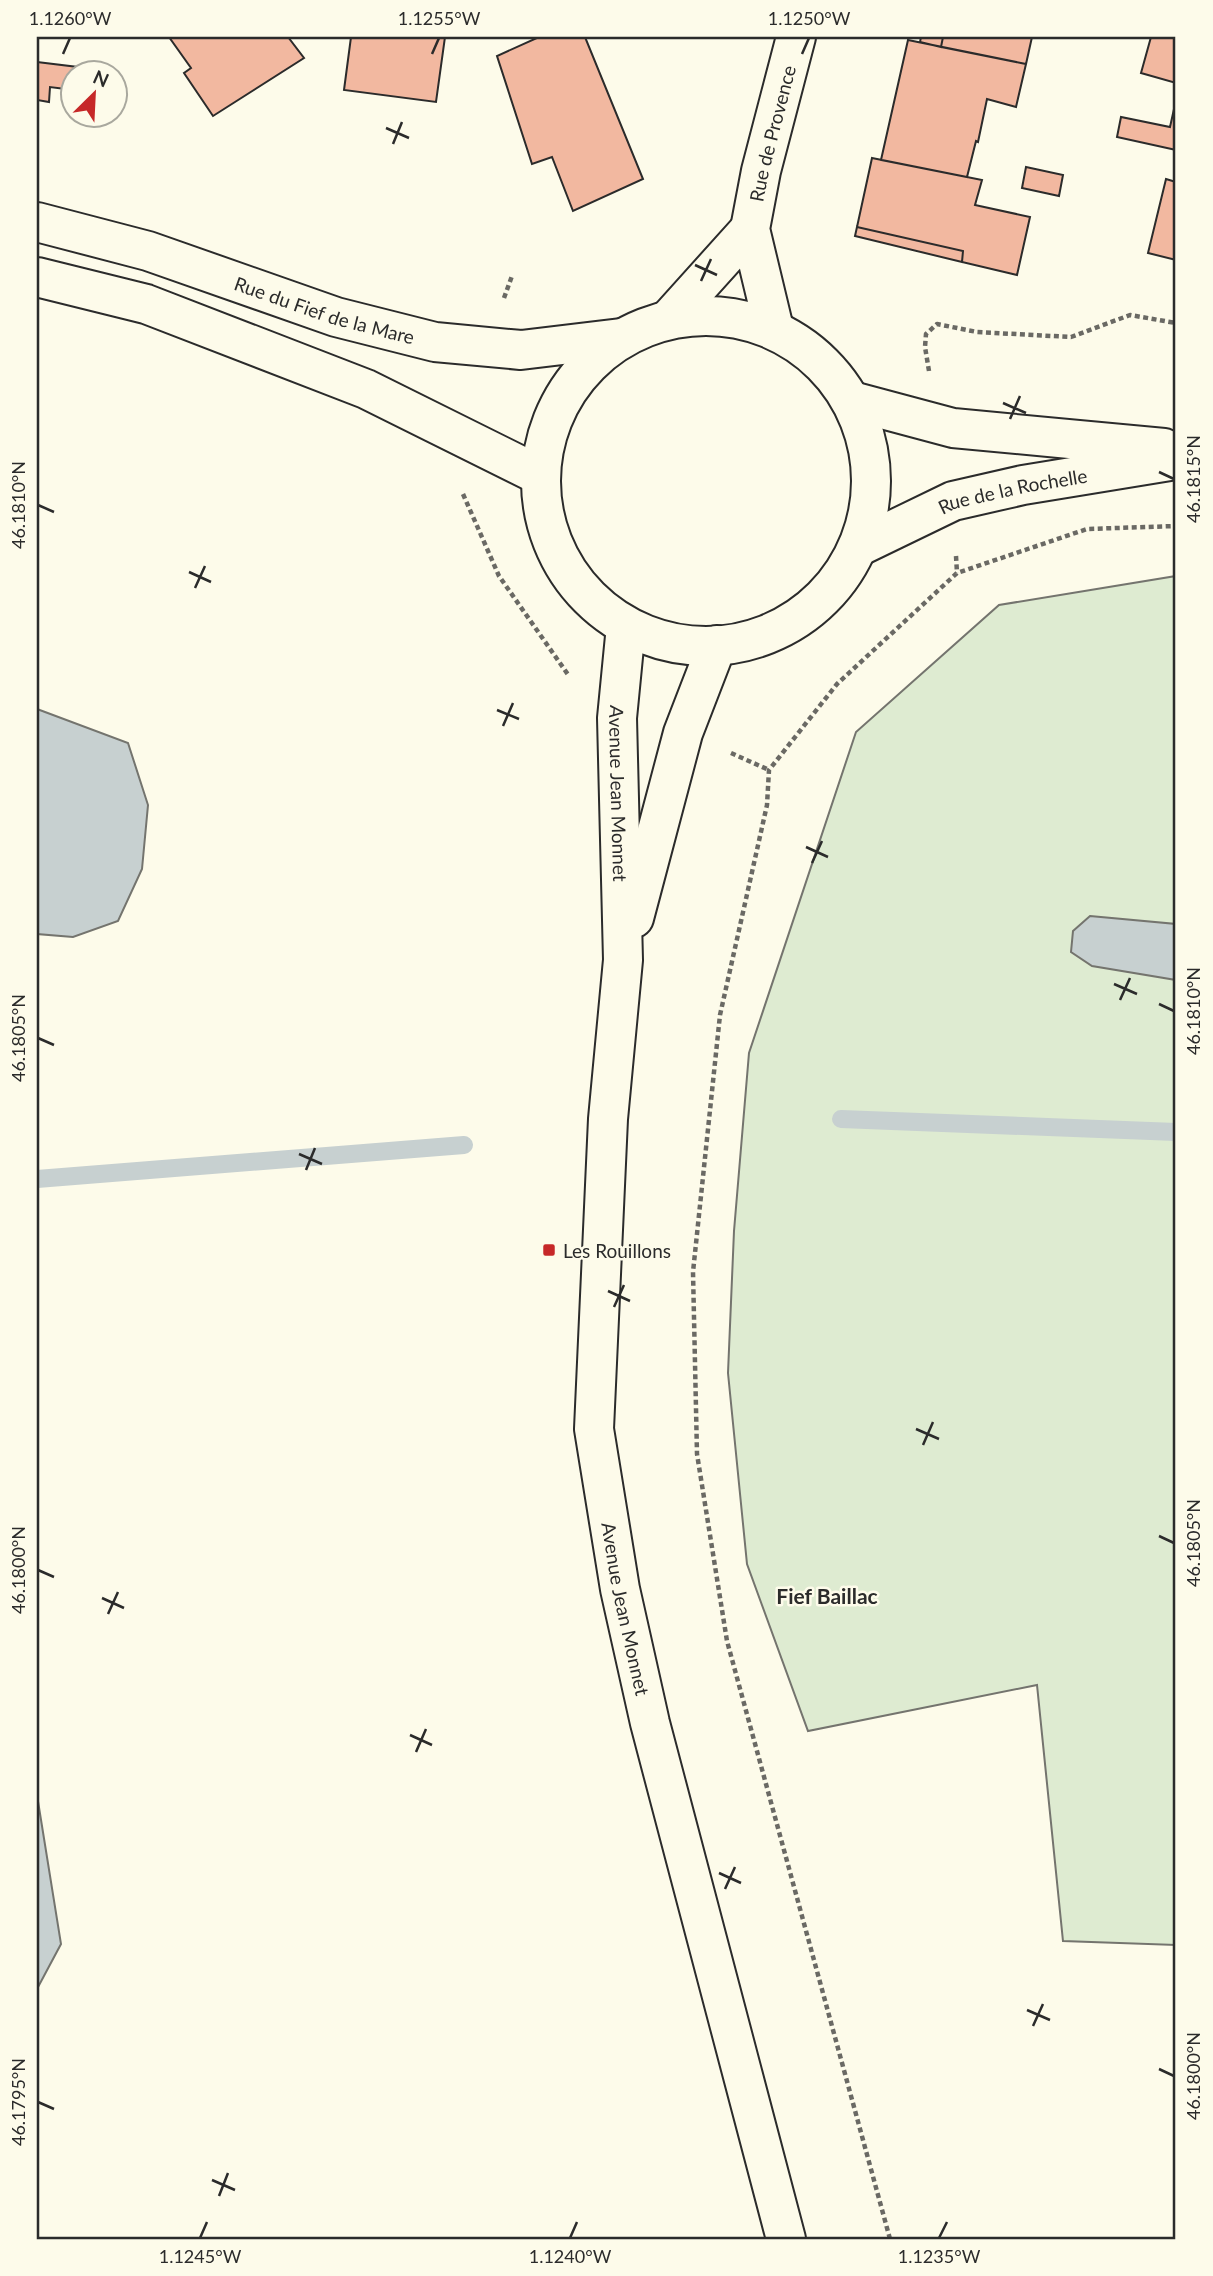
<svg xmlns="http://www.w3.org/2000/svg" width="1213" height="2276" font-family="Lato,sans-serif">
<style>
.green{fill:#deebd1;stroke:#74746e;stroke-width:2}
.water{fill:#c7d0d0;stroke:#74746e;stroke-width:2}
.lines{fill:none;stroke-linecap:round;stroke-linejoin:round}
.stream{stroke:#c7d0d0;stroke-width:18}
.building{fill:#f2b8a0;stroke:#2b2b2b;stroke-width:2}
.minor-casing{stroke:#2b2b2b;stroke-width:42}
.major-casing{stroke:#2b2b2b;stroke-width:42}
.path{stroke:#6a6964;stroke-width:4.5;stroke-dasharray:5 3.5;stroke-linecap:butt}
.minor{stroke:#fdfbea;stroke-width:38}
.major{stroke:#fdfbea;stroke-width:38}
.ticks{fill:none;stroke:#2b2b2b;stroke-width:2.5}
.poi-dot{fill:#c62828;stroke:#fdfbea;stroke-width:2.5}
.labels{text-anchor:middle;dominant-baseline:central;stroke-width:5;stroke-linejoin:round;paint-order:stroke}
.street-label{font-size:19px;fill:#2b2b2b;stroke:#fdfbea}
.poi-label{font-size:19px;fill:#2b2b2b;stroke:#fdfbea;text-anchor:start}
.neighbourhood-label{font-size:21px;font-weight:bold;fill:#2b2b2b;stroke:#fdfbea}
.neatline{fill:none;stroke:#2b2b2b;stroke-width:2.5}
.ticks-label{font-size:18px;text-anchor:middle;fill:#2b2b2b}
</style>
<rect width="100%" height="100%" fill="#fdfbea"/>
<!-- green -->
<path class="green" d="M1176,576V1945L1063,1941L1037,1685L808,1731L747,1564L728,1373L734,1231L749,1053L856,732L999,605Z"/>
<!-- water -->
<path class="water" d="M37,709L128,743L148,805L142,869L118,921L73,937L37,934Z
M1090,916L1176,924V980L1092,966L1071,952L1073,931Z
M37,1795L61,1944L37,1989Z"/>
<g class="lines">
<!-- stream -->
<path class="stream" d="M841,1119L1176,1132
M37,1179L464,1145"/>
</g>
<!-- building -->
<path class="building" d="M169,37H288L304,58L213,116L184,73L191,68Z
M351,37H445L436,102L344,90Z
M539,37H585L643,179L573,211L552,157L532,164L497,56Z
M921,37H943L941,47L920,42Z
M943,37H1032L1026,64L941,47Z
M1151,37H1176V83L1141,73Z
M908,40L1026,64L1016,107L987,99L978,142L976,141L967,177L881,160Z
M37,62L94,69V74H74V90L50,87L49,102L37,100Z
M1176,100V150L1117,137L1121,117L1170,127Z
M872,158L982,180L975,205L1030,217L1017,275L962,262L963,251L857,227Z
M1026,167L1063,175L1059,196L1022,188Z
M1166,179L1176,182V260L1148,253Z
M857,227L963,251L962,262L855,236Z"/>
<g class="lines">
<!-- minor casing -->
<g class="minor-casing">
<g id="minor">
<path d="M669,319L750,229"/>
<path id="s1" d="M774,329L750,229L761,171L796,37"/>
</g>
</g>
<!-- major casing -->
<g class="major-casing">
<g id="major">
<path id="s2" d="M37,222L148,251L336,317L435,342L521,350L621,338"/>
<path d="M37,277L146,304L366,389L539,475"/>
<circle cx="706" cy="481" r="165"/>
<path d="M852,401L953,428L1164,448"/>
<path id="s3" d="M858,547L953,501L1023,485L1176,460"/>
<path id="s4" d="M626,626L617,718L623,960L608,1119L594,1429L620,1589L650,1723L786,2239"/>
<path d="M634,918L683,733L717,645"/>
</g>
</g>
<!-- path -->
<path class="path" d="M504,298L512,276
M929,371L925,347L926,334L937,324L977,332L1071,337L1130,315L1176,323
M463,494L499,576L569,676
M956,556L957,573
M731,753L769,770
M890,2239L727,1641L697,1454L693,1272L720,1015L767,805L769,770L837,684L957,573L1087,529L1176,526"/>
<!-- minor -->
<use href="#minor" class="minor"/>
<!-- major -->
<use href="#major" class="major"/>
</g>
<!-- ticks -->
<path class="ticks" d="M63,54L70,38M432,54L439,38M802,54L809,38M386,128L409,138M393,144L402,122M695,265L717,275M701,281L711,259M1003,403L1026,413M1010,419L1020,396M1159,472L1174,479M38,505L54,512M189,572L211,582M195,588L205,566M497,710L519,719M503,726L513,703M806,847L828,857M812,863L822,841M1114,984L1137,994M1120,1000L1130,978M1159,1004L1174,1011M38,1038L54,1045M299,1154L322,1164M306,1170L315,1148M608,1291L630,1301M614,1307L624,1285M916,1429L939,1439M923,1445L933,1422M1159,1536L1174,1543M38,1570L54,1577M102,1598L124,1608M108,1614L118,1592M410,1735L432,1745M416,1752L426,1729M719,1873L741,1883M725,1889L735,1867M1027,2010L1050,2020M1033,2026L1043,2004M1159,2069L1174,2076M38,2102L54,2109M212,2180L235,2190M219,2196L228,2173M200,2238L207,2222M570,2238L577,2222M939,2238L947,2222"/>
<!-- markers -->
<rect class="poi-dot" x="542" y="1243" width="14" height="14" rx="3.5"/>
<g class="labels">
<!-- street labels -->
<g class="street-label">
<text stroke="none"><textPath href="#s1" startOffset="201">Rue de Provence</textPath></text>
<text stroke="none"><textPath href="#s2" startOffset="301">Rue du Fief de la Mare</textPath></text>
<text stroke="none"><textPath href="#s3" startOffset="166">Rue de la Rochelle</textPath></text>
<text stroke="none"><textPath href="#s4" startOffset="168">Avenue Jean Monnet</textPath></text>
<text stroke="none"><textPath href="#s4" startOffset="987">Avenue Jean Monnet</textPath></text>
</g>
<!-- poi labels -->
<g class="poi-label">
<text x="563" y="1250">Les Rouillons</text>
</g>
<!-- neighbourhood labels -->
<g class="neighbourhood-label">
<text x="827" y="1595">Fief Baillac</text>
</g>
</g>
<!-- border -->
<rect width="1213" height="2276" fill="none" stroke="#fdfbea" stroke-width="77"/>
<!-- north arrow -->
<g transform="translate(94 94) rotate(24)"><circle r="33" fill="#fdfbea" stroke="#a9a89e" stroke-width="2"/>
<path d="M0-5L12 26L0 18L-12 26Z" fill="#c62828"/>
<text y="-10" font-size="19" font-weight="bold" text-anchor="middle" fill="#2b2b2b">N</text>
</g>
<rect x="38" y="38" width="1136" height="2200" class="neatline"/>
<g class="ticks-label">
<text x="70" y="25">1.1260°W</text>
<text x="439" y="25">1.1255°W</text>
<text x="809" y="25">1.1250°W</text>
<text transform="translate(1194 479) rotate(-90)" y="6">46.1815°N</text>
<text transform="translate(19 505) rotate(-90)" y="6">46.1810°N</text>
<text transform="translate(1194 1011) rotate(-90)" y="6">46.1810°N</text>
<text transform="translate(19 1038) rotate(-90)" y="6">46.1805°N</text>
<text transform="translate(1194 1543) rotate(-90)" y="6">46.1805°N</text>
<text transform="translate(19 1570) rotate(-90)" y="6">46.1800°N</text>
<text transform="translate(1194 2076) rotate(-90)" y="6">46.1800°N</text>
<text transform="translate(19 2102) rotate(-90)" y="6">46.1795°N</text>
<text x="200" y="2263">1.1245°W</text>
<text x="570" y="2263">1.1240°W</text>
<text x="939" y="2263">1.1235°W</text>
</g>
</svg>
